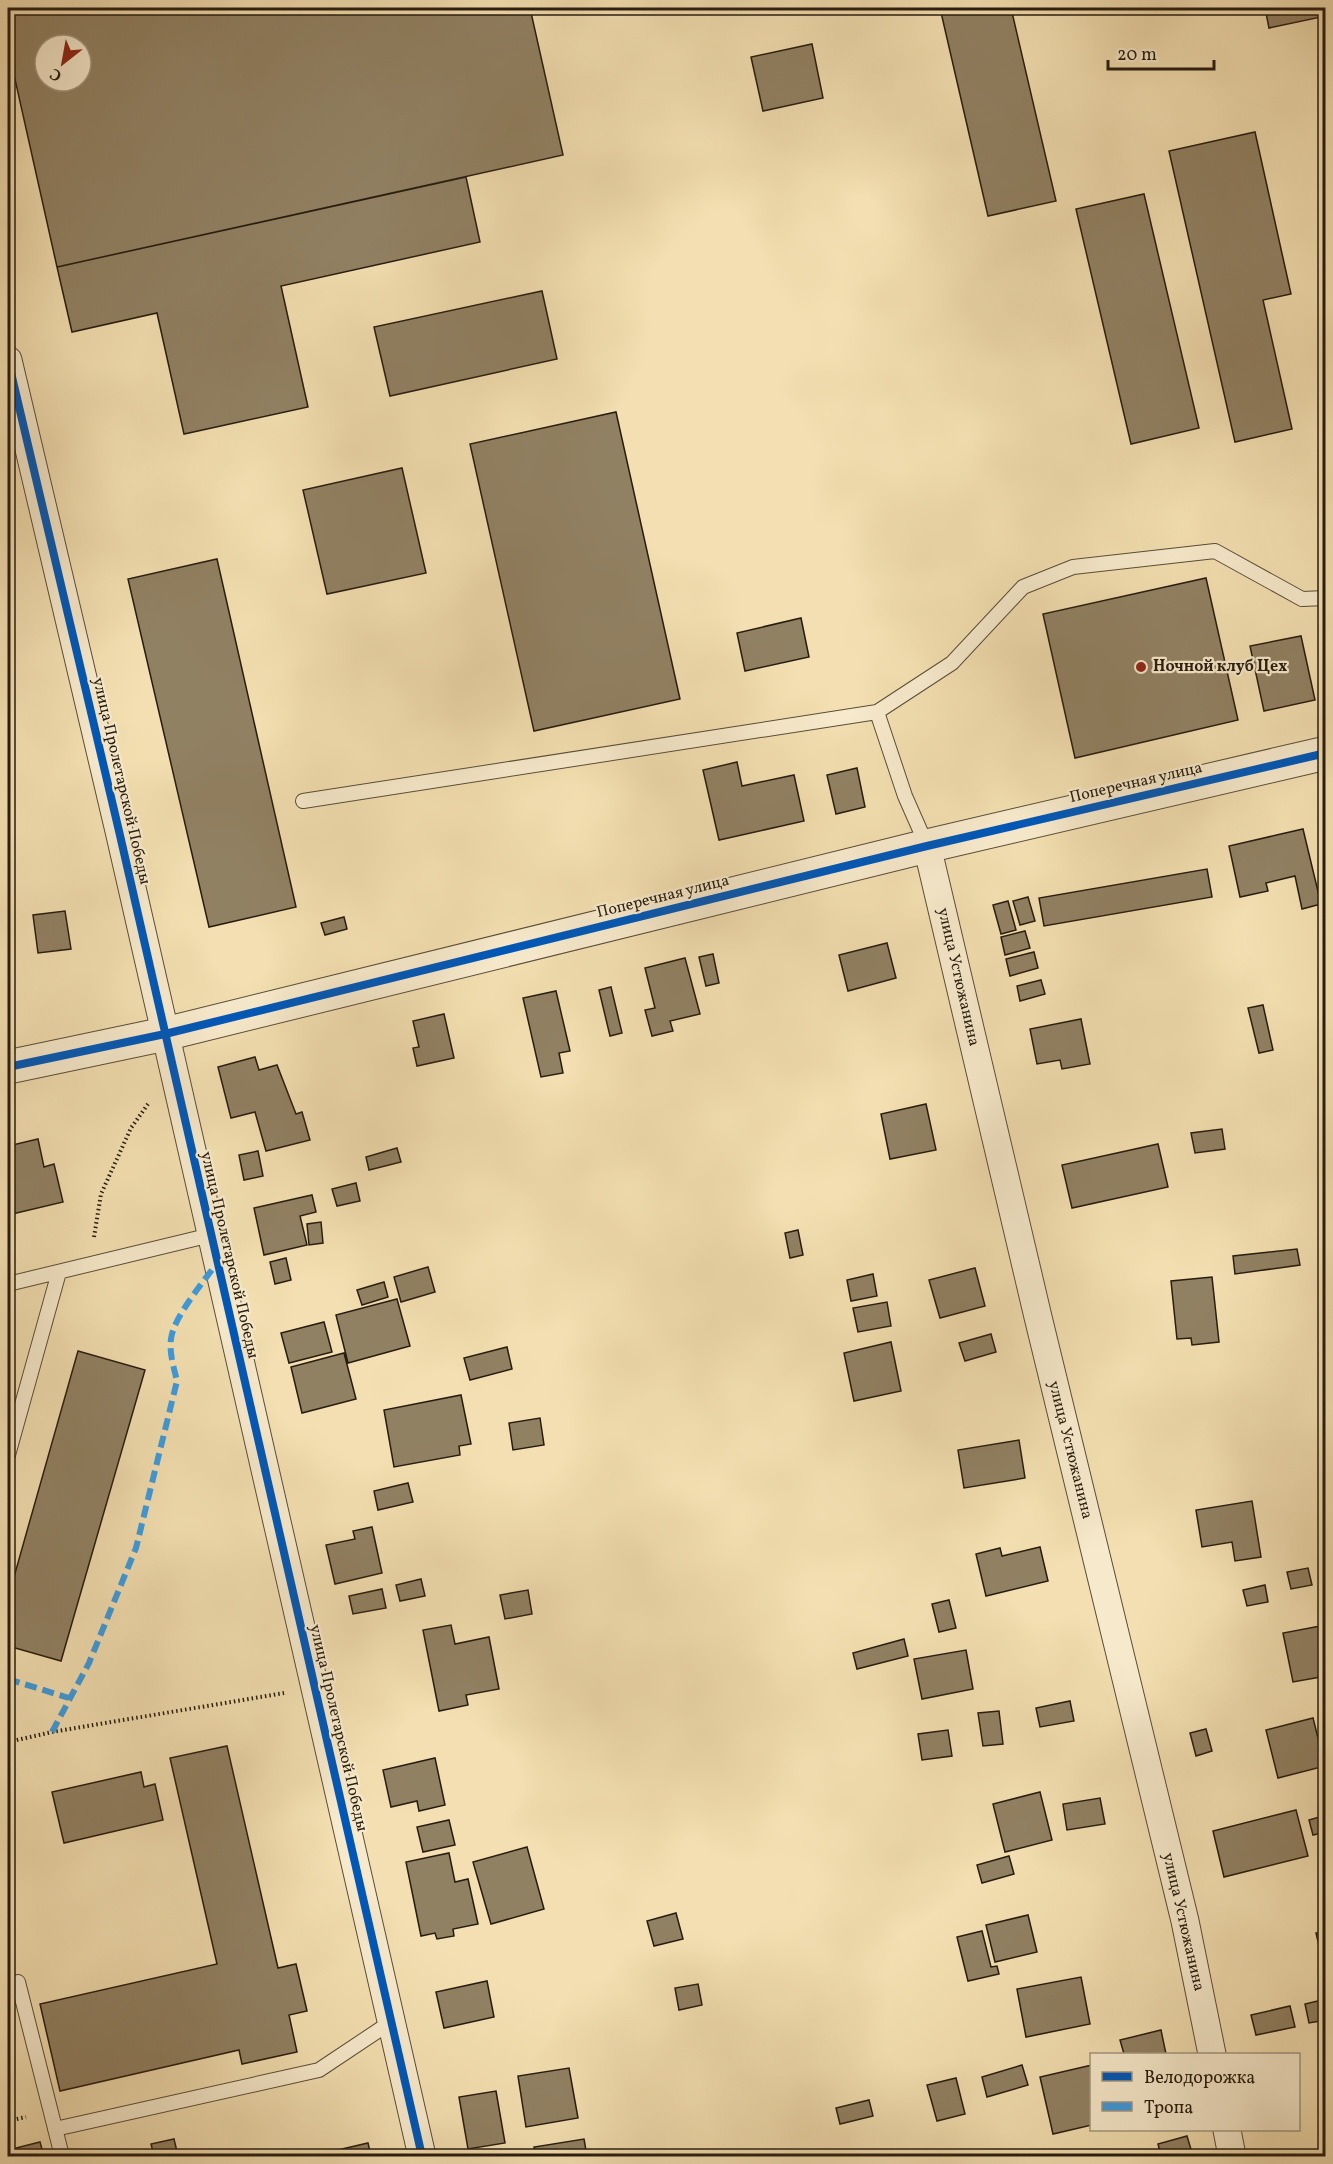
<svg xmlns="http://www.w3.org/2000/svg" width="1333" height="2164" font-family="Vollkorn,serif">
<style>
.building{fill:#918163;stroke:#271c0f;stroke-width:1.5;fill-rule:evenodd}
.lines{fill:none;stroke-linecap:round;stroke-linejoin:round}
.service-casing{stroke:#5a4d38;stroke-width:16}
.minor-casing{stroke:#5a4d38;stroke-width:29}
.tertiary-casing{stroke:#5a4d38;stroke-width:35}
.path{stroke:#271c0f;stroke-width:4;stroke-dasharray:1.5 3;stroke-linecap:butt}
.service{stroke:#f7eacc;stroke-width:14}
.minor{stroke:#f7eacc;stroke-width:27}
.tertiary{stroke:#f7eacc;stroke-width:33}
.quiet{stroke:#3d9bde;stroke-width:6;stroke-dasharray:12 6;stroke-linecap:butt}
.cycleway-casing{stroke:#f7eacc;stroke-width:11}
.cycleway{stroke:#0057b8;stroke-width:8}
.poi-dot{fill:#8f2418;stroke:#f7eacc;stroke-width:2}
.labels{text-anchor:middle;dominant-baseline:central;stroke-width:4.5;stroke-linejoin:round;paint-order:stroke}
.poi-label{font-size:16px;font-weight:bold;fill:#271c0f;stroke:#f7eacc;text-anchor:start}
.street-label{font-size:16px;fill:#271c0f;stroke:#f7eacc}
</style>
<rect width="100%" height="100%" fill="#f3dfb1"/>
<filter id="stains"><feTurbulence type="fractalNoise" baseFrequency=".00333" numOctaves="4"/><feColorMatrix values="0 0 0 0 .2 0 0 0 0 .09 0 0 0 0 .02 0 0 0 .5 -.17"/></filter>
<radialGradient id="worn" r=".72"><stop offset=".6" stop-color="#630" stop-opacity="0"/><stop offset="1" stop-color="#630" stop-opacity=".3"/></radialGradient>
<!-- building -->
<path class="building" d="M8,8H530L563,155L57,267L8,48ZM45,45H81V81H45Z
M940,8H1011L1056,201L988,216Z
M1265,8H1326V16L1269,28Z
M812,44L823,98L763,111L751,57Z
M1255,132L1291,294L1263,300L1292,429L1235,442L1169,151Z
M466,177L480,242L281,286L308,407L184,434L157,313L72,332L57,267Z
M1144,194L1199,428L1131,444L1076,209Z
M542,291L557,359L390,396L374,327Z
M616,412L680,699L534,731L470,444Z
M402,468L426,573L327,594L303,490Z
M217,559L296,907L209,927L128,579Z
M1206,578L1238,720L1075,758L1043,614Z
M801,618L809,657L745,671L737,633Z
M1301,636L1315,700L1264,711L1250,646Z
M737,762L742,786L794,775L804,821L719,840L703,770Z
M857,768L865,807L836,814L827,775Z
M1303,829L1321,904L1302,909L1295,876L1266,883L1268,891L1240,897L1229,846Z
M1207,869L1212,897L1044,926L1039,898Z
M1028,897L1035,921L1020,925L1013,901Z
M1008,901L1016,930L1001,934L993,905Z
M65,911L71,949L38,953L33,915Z
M344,917L347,929L325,935L321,923Z
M1025,931L1030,948L1005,955L1001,937Z
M887,943L896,978L848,991L839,955Z
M1034,952L1038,968L1010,976L1006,959Z
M713,954L719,983L706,986L699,957Z
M685,958L700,1014L670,1021L673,1031L652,1036L645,1010L655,1008L645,968Z
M1041,980L1045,994L1020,1001L1017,986Z
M611,987L622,1033L610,1036L599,990Z
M556,991L570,1051L559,1053L563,1073L541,1077L523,998Z
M1263,1005L1273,1050L1259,1053L1248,1008Z
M444,1014L454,1058L417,1066L413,1048L419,1047L413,1021Z
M1081,1019L1090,1064L1062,1069L1060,1060L1037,1064L1030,1029Z
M255,1057L259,1070L277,1065L296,1114L302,1112L310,1140L266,1151L255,1112L231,1118L218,1067Z
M926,1104L936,1150L890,1159L881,1114Z
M1222,1129L1225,1149L1195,1153L1191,1133Z
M38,1139L44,1167L54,1164L63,1202L8,1215V1146Z
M1158,1144L1168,1187L1072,1208L1062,1165Z
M397,1148L401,1162L369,1170L366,1157Z
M258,1151L263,1176L244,1180L239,1155Z
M356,1183L360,1201L337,1206L332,1189Z
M312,1195L316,1212L300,1216L307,1245L264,1255L254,1208Z
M321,1222L323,1243L309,1245L307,1224Z
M798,1230L803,1255L790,1258L785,1233Z
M1297,1249L1300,1265L1235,1274L1233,1256Z
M286,1258L291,1280L275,1284L270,1262Z
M428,1267L435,1292L401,1302L394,1277Z
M975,1268L985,1306L940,1318L929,1280Z
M873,1274L877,1296L851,1301L847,1280Z
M1212,1277L1219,1342L1192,1345L1191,1338L1177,1339L1171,1281Z
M384,1282L388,1297L362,1305L357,1290Z
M397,1299L410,1346L348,1363L336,1315Z
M887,1302L891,1326L858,1332L853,1308Z
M324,1322L332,1352L289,1363L281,1333Z
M991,1334L996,1352L965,1361L959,1343Z
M891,1342L901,1391L854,1401L844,1353Z
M507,1347L512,1369L470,1380L464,1358Z
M78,1351L145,1370L61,1661L8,1646V1598Z
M344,1353L356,1399L302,1413L291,1367Z
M461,1395L471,1444L459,1446L460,1455L394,1467L384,1410Z
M540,1418L544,1445L513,1450L509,1423Z
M1019,1440L1025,1478L964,1488L958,1450Z
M408,1483L413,1502L378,1510L374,1491Z
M1252,1501L1261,1557L1235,1561L1232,1542L1202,1547L1196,1510Z
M372,1527L382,1573L335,1584L326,1545L355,1539L353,1531Z
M1040,1547L1048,1581L986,1596L976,1554L1000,1548L1002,1556Z
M1308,1568L1312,1585L1291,1589L1287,1572Z
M421,1579L425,1596L400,1601L396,1585Z
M1265,1585L1268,1602L1247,1606L1243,1590Z
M382,1589L386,1608L353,1614L349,1596Z
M528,1590L532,1614L505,1619L500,1595Z
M949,1600L956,1628L939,1632L932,1604Z
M451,1625L455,1644L489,1637L499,1689L466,1695L468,1705L439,1711L423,1630Z
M1326,1625V1676L1293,1682L1283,1633Z
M904,1639L908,1656L857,1669L853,1653Z
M966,1650L973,1689L922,1699L914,1659Z
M1070,1701L1074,1721L1040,1727L1036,1708Z
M999,1711L1003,1744L983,1746L978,1713Z
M1313,1718L1325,1766L1278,1778L1266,1730Z
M1206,1729L1212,1751L1196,1756L1190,1733Z
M948,1730L952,1756L922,1760L918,1734Z
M227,1746L278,1968L296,1964L307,2011L289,2015L297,2052L242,2064L239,2050L60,2091L40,2004L217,1964L170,1758Z
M435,1758L445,1805L419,1811L417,1801L391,1807L383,1770Z
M141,1772L144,1787L155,1784L163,1820L64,1843L52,1792Z
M1040,1792L1052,1840L1005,1852L993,1804Z
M1100,1798L1105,1824L1067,1830L1063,1804Z
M1296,1810L1308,1856L1224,1877L1213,1831Z
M1326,1815V1832L1313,1835L1309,1820Z
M449,1820L455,1845L423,1852L417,1827Z
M527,1847L544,1909L491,1924L473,1862Z
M449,1853L455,1882L468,1879L478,1924L453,1929L454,1936L437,1939L435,1933L421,1936L406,1862Z
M1009,1856L1014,1874L982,1883L977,1865Z
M676,1913L683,1939L654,1946L647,1921Z
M1028,1915L1037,1952L995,1962L986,1925Z
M982,1931L991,1967L997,1966L999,1974L968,1981L957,1937Z
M1326,1931V1970H1325L1316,1933Z
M1081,1977L1090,2024L1026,2037L1017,1989Z
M487,1981L494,2017L444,2028L436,1992Z
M698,1984L702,2005L679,2010L675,1988Z
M1326,1999V2020L1309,2023L1305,2004Z
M1290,2006L1295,2027L1256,2035L1251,2015Z
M1161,2030L1166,2054H1124L1120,2040Z
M1022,2065L1028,2085L987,2097L982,2077Z
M1092,2065V2125L1053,2134L1040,2077Z
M569,2068L578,2118L526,2127L518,2076Z
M956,2078L965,2114L937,2121L927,2085Z
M496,2091L505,2143L468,2149L459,2097Z
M869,2100L873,2116L840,2124L836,2108Z
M1187,2136L1193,2156H1161L1158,2144Z
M174,2139L178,2156H154L151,2144Z
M584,2139L587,2156H536L534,2147Z
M40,2142L44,2156H8V2150Z
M368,2143L371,2156H312Z"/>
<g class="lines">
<!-- service casing -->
<g class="service-casing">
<path id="service" d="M877,712L905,796L927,846
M303,801L877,712L952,663L1023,587L1073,567L1215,551L1302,599L1326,598
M8,1284L211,1235
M8,1455L59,1272
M18,1982L62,2156
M55,2129L319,2070L391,2022"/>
</g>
<!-- minor casing -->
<g class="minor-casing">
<path id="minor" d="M8,360L119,831L422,2156
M927,846L1038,1317L1185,1921L1212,2054
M1227,2130L1232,2156"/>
</g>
<!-- tertiary casing -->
<g class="tertiary-casing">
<path id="tertiary" d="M8,1067L165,1034L927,846L1326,753"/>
</g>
<!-- path -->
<path class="path" d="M94,1237L101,1194L131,1128L148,1104
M8,1742L52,1732L284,1693
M8,2121L26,2117"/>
<!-- service -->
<use href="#service" class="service"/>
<!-- minor -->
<use href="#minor" class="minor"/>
<!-- tertiary -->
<use href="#tertiary" class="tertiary"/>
<!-- quiet -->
<path class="quiet" d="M8,1679L69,1698
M52,1732L89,1663L136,1548L177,1381C174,1368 169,1353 171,1339C173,1318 204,1281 217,1263"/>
<!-- cycleway casing -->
<g class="cycleway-casing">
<path id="cycleway" d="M8,360L119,831L422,2156
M8,1067L165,1034L927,846L1326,753"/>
</g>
<!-- cycleway -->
<use href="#cycleway" class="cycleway"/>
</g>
<!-- markers -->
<circle class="poi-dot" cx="1141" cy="667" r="6"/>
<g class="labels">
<!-- poi labels -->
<g class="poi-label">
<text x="1153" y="667">Ночной клуб Цех</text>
</g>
<!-- street labels -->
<g class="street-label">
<text transform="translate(121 781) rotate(77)">улица Пролетарской Победы</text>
<text transform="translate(1136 783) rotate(-13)">Поперечная улица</text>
<text transform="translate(663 897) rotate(-14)">Поперечная улица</text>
<text transform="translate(958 977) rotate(77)">улица Устюжанина</text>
<text transform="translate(229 1255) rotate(77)">улица Пролетарской Победы</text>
<text transform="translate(1070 1450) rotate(76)">улица Устюжанина</text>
<text transform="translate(338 1728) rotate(77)">улица Пролетарской Победы</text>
<text transform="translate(1183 1922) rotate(77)">улица Устюжанина</text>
</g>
</g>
<!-- margin -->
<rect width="1333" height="2164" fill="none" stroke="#f3dfb1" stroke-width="30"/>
<rect x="9" y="9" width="1315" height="2146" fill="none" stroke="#271c0f" stroke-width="3"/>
<rect x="15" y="15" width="1303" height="2134" fill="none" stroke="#271c0f" stroke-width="1.5"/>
<!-- legend -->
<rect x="1090" y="2053" width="210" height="78" fill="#f7eacc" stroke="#a49880" stroke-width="1.5"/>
<rect x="1102" y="2072" width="30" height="9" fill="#0057b8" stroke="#a49880" stroke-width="1.5"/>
<text x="1144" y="2083" font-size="18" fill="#271c0f">Велодорожка</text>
<rect x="1102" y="2102" width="30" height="9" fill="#3d9bde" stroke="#a49880" stroke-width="1.5"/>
<text x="1144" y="2113" font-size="18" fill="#271c0f">Тропа</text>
<!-- north arrow -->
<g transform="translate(63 63) rotate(211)"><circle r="28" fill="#f7eacc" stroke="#a49880" stroke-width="1.5"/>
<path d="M0-4.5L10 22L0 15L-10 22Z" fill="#8f2418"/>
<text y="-9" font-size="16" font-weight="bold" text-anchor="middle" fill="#271c0f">С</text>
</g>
<!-- scale -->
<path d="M1108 60v9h106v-9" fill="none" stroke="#271c0f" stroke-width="3"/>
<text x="1117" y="60" font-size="18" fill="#271c0f" stroke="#f7eacc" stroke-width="4.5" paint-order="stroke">20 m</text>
<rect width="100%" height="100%" filter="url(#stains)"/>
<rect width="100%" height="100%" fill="url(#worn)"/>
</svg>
